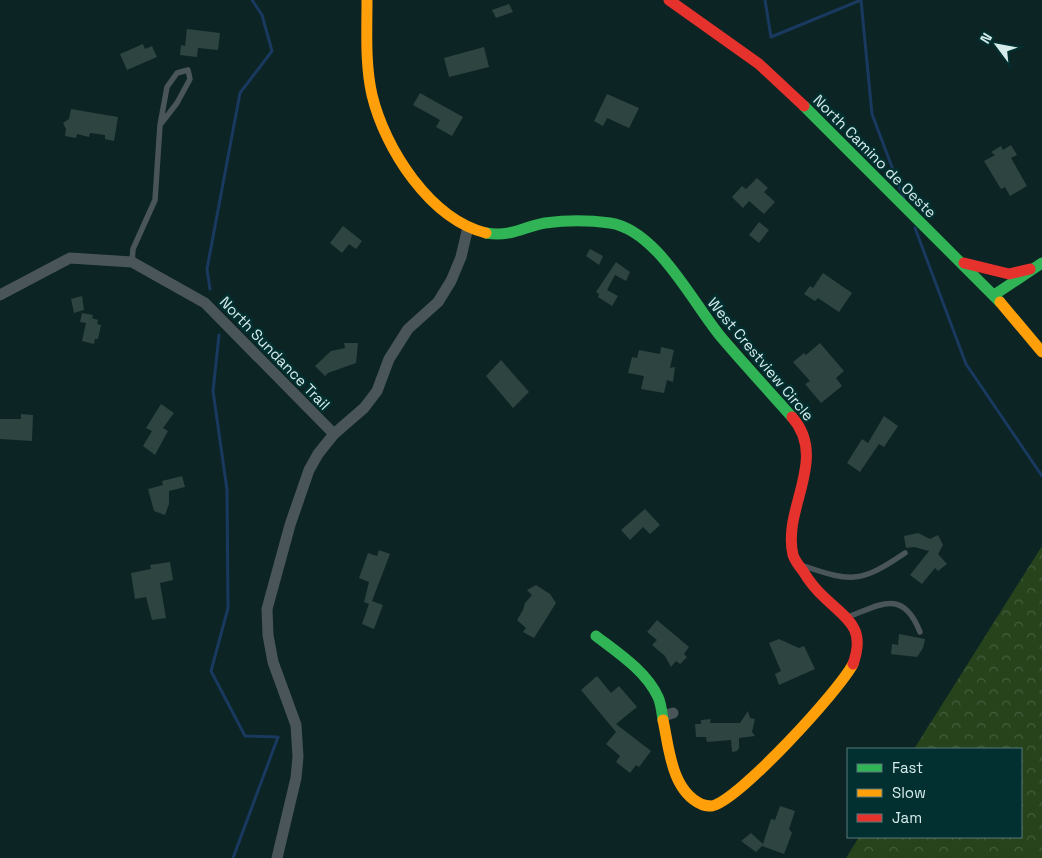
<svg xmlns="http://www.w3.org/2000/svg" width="1042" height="858" font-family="'Space Grotesk',sans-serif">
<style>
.park{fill:url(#park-crowns)}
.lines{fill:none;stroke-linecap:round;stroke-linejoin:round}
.stream{stroke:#19395f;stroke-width:3}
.building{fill:#2e4440}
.lane{stroke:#4a5559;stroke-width:5.5}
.street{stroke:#4a5559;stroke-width:11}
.fast{stroke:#30b455;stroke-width:11}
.slow{stroke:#ff9f0a;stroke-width:11}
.jam{stroke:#e5322d;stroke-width:11}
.labels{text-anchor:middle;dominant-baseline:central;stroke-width:5;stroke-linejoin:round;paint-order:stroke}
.street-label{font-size:15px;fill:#d6eceb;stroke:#022f2f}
</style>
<defs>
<pattern id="park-crowns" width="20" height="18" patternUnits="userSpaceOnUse" patternTransform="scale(1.25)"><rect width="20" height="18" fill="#26431c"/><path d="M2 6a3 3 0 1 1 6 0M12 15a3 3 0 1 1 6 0" fill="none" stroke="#455e3d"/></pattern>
</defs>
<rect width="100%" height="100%" fill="#0c2424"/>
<!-- park -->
<path class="park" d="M1042,546V858H846L859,837H1021V749H914Z"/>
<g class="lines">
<!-- stream -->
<path class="stream" d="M765,0L771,37L861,0L872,114L904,199
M915,228L966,364L1042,476
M210,289L207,269L240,93L272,51L262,15L252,0
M219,335L213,391L227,490L228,608L211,671L245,736L278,737L233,858"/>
</g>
<!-- building -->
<path class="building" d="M509,4L513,12L496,18L492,10Z
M187,29L220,33L218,50L198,48L197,57L180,55L181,45L185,46Z
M143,44L145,49L152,46L157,57L127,70L120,54Z
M484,47L489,67L449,77L444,58Z
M420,93L463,117L452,136L436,127L440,120L413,105Z
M607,94L639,108L629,128L607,118L603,126L594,121Z
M71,109L118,117L114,141L105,139V135L90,133L89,137L77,134L76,138L65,136L66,129L63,123L69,119Z
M1011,145L1017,155L1011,158L1027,186L1010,196L1005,187L1001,189L984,161L995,155L991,152L1001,146L1003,150Z
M757,178L768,188L764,192L775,202L764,214L749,201L743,208L732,197L742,186L746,189Z
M759,222L769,230L759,243L749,235Z
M343,226L362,241L356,249L349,244L342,253L330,243Z
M590,249L603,256L599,265L586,256Z
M616,262L630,272L626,281L615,275L607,290L618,296L612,306L598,297L599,294L596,292Z
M823,273L852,293L839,312L818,298L815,301L804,294L810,286L813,288Z
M82,296L84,310L74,313L71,299Z
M82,313L93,315L92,318L98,320L97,324L101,325L98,339H95L94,344L82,341L86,323L80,322Z
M344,343H358L356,363L328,373L325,376L315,366L331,351L345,348Z
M820,343L844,371L836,378L842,386L821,403L805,384L810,381L793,362L804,353L806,355Z
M661,347L674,350L670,368L675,367L673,382L667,380L664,393L641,389L644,376L628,373L632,357L637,358L639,350L660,354Z
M501,360L529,392L513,408L486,376Z
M161,404L174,413L163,428L168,431L155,455L143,446L152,431L146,428Z
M21,414L33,415L32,441L0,439V419H21Z
M884,416L898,426L884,447L879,444L860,472L847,463L862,439L868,443Z
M182,476L185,487L169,491V504L165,515L154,511L148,489L163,485L162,481Z
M645,509L660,525L650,534L643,527L630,540L621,530Z
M918,533L930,539L938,535L943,545L938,554L947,564L938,571L935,568L922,584L910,575L929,551L914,547L906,548L904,536Z
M379,550L390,554L372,601L383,605L374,629L362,624L369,604L364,602L369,582L359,578L368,553L377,556Z
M170,562L173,580L160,583L166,618L152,620L146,597L135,599L131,573L151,569L150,565Z
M536,585L550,594L556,603L534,638L523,632L526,628L517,620L523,610L525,603L532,595L527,590Z
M657,620L689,647L684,654L687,657L680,664L676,661L671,667L665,656L652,645L657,640L647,632Z
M899,634L925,639L923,648L917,657L891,654L892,644L898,645Z
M779,639L799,648L804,646L815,669L779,685L775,674L781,671L769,643Z
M597,676L611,693L619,686L637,707L616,724L651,751L639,767L636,765L630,773L616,762L620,756L606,744L616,732L581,690Z
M748,711L750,718L755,719L752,732L755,736L739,738V748L737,751L732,752L731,740L707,742L706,737H696L695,724H701V720L711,719L710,723H740Z
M780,806L795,811L789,829L792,833L784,854L762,846L756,852L741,841L751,833L763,844L771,819L775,820Z"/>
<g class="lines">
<!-- lane -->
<path class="lane" d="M132,262L133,249L155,200L160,125L177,103L190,79L188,70L177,73L167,87L160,125
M804,566C853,583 862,582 905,553
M848,617C882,604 903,589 920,632"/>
<!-- street -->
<path class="street" d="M0,295L70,258L132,262L205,303L334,434
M663,716L673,713
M277,858L296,778L298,757L296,725L273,662L268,635L267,609L290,525L309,470L318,454L334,434L364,408L377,391L389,359L408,329L438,302L451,281L461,257L468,227"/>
<!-- fast -->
<path class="fast" d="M804,106L1000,302
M486,233C513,237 522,227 545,223C566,220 589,220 610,223C657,230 692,302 721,337C744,364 768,390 792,417
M994,295L1042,263
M596,636C618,653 646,671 658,697C661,703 662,713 663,720"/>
<!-- slow -->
<path class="slow" d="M367,0C367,31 365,64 372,95C385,149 430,219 486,233
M1000,302L1042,352
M663,720C669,747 671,790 701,804C703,805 709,806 712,806C739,800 839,691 853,664"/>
<!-- jam -->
<path class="jam" d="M669,0L759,64L804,106
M964,263L1009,274L1030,269
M792,417C829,459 782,508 793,555C795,561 799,566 803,571C809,581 816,590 825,598C848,620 866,628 853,664"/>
</g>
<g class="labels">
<!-- street labels -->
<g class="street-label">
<text transform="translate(875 156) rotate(45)">North Camino de Oeste</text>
<text transform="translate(275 353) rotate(46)">North Sundance Trail</text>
<text transform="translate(761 359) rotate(50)">West Crestview Circle</text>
</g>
</g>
<!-- legend -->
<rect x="847" y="748" width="175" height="90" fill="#022f2f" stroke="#577b7a"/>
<rect x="857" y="764" width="25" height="8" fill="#30b455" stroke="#577b7a"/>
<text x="892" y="773" font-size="15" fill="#d6eceb">Fast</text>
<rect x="857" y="789" width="25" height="8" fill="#ff9f0a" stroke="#577b7a"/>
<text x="892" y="798" font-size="15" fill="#d6eceb">Slow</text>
<rect x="857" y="814" width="25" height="8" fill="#e5322d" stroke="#577b7a"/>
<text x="892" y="823" font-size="15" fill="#d6eceb">Jam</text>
<!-- north arrow -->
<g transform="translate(997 45) rotate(302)" stroke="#022f2f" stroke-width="4" paint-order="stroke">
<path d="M0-4L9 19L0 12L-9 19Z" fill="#d6eceb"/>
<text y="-8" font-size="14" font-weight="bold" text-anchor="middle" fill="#d6eceb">N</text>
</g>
</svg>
